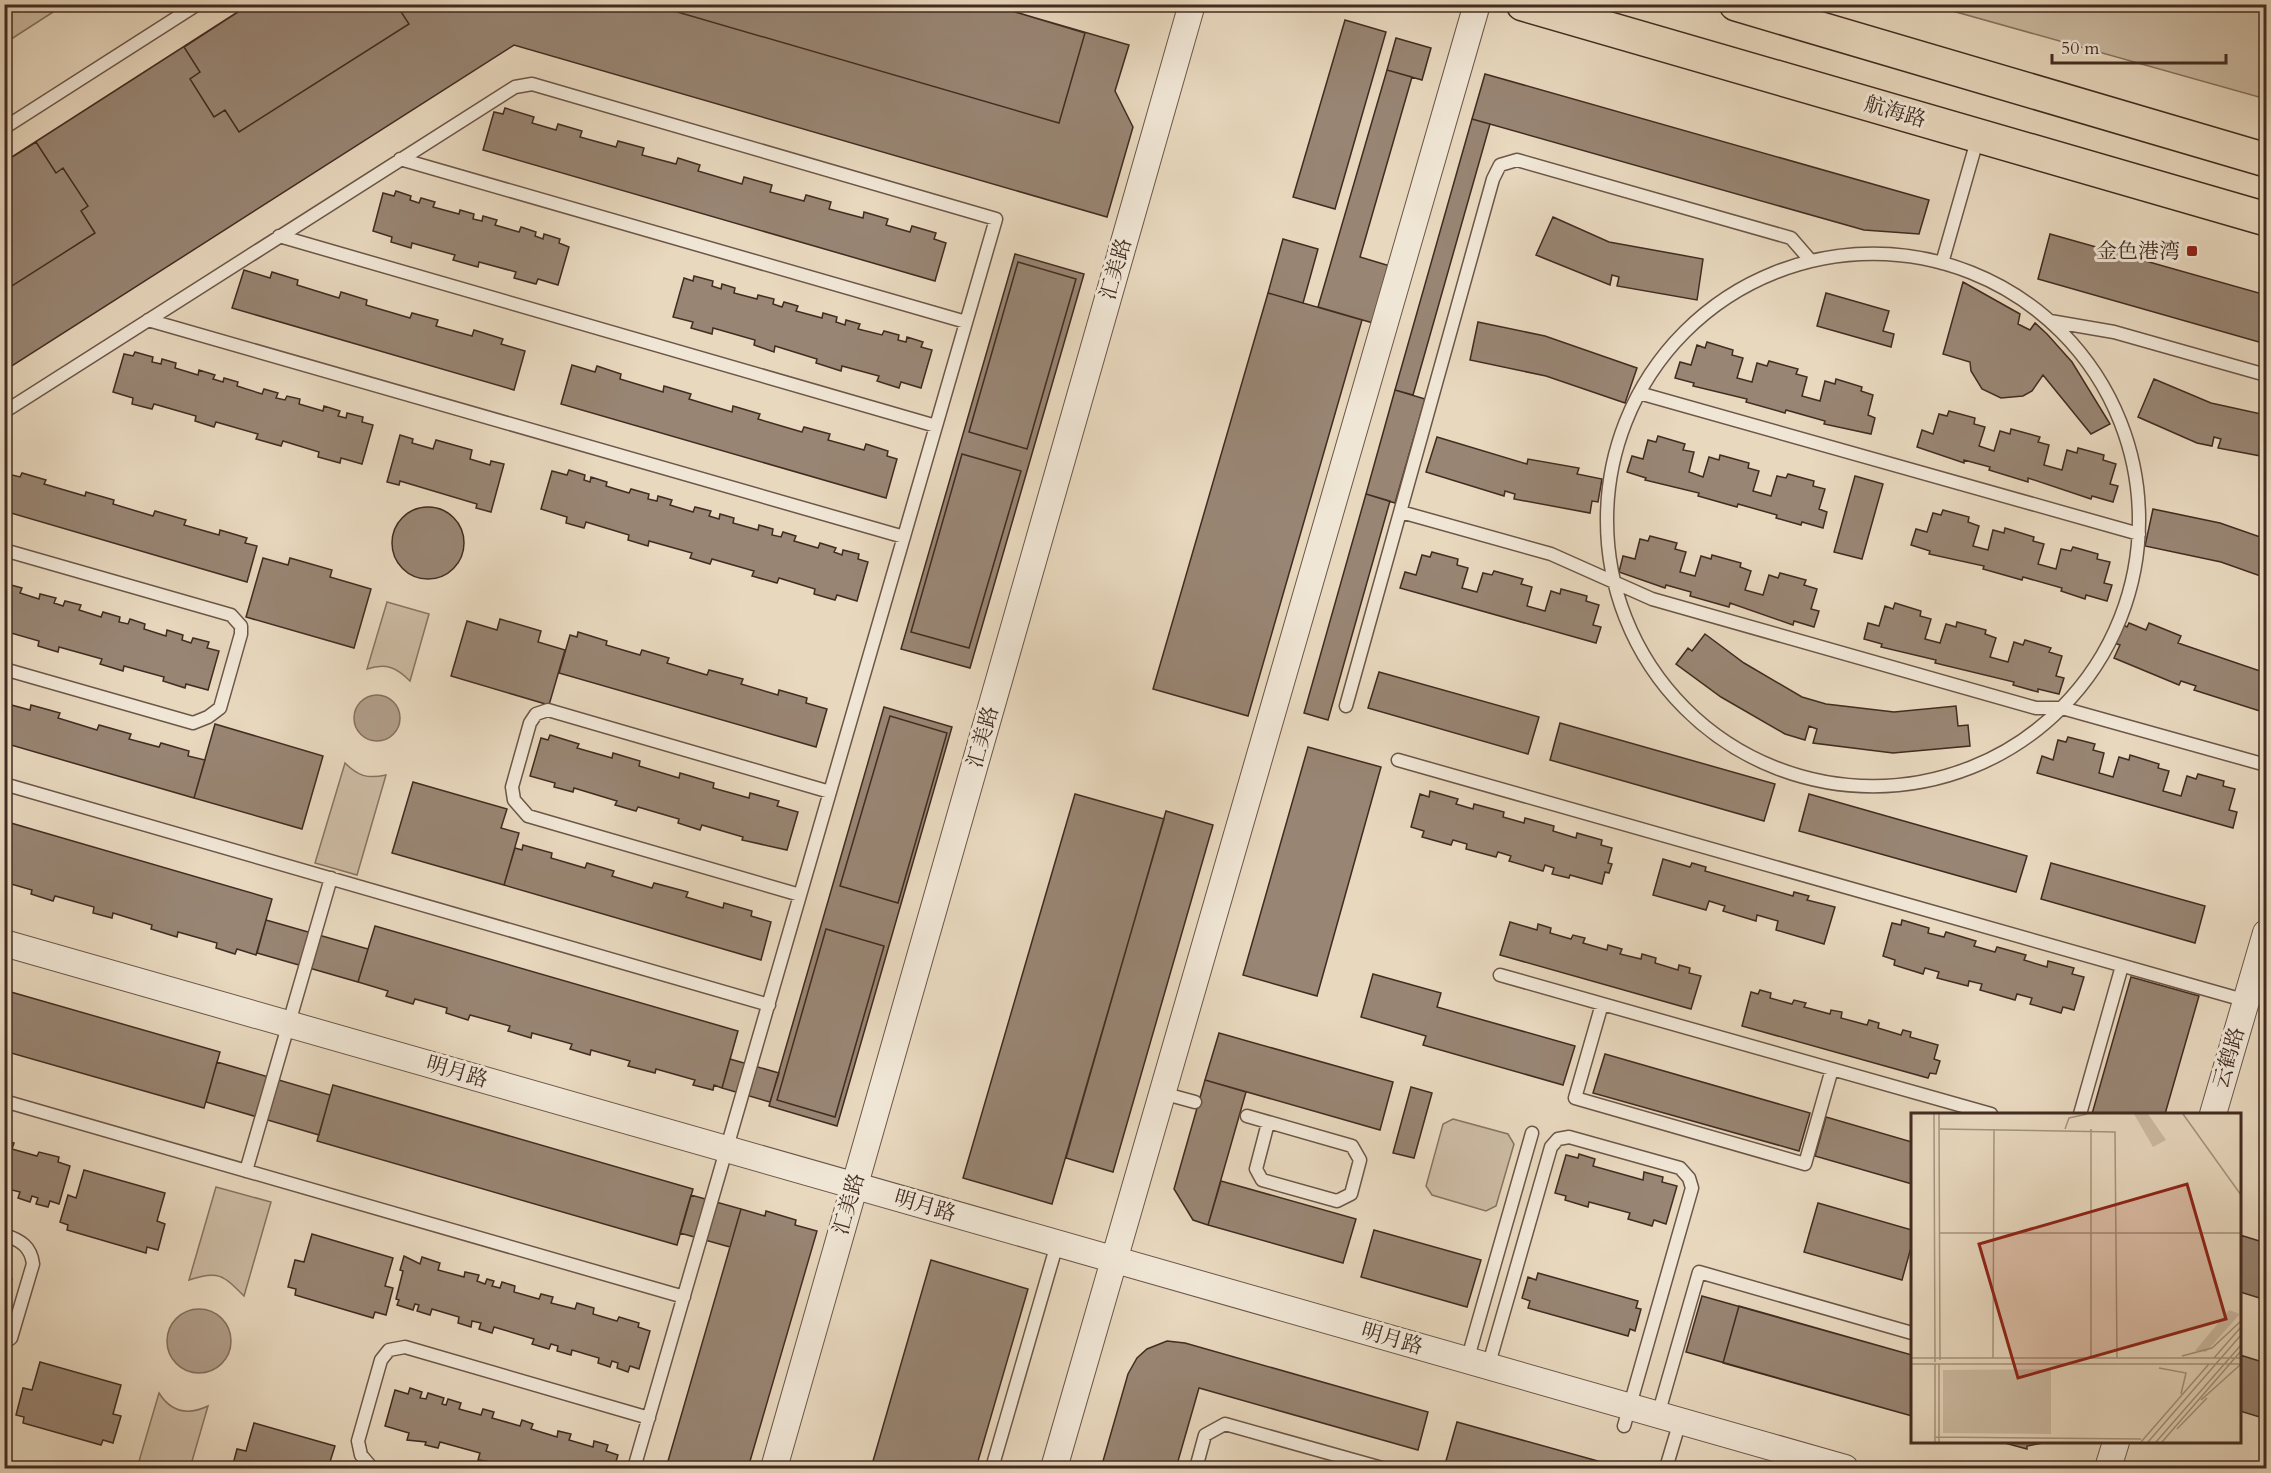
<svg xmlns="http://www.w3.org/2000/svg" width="2271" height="1473" font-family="Cardo,'Noto Serif SC',serif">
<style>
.green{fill:#ccbba3;stroke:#877362;stroke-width:1.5}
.water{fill:#b09d89;stroke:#846f5f;stroke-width:1.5}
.building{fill:#988573;stroke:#422b21;stroke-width:1.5}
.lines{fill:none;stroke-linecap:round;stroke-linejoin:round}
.lane-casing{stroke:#6c5648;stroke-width:15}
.street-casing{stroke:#6c5648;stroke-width:28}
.primary-casing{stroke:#422b21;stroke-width:36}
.lane{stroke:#f0e6d5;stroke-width:12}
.street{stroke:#f0e6d5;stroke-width:26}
.primary{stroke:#e8d8be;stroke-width:33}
.poi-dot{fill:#8f2418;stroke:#f0e6d5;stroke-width:2}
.labels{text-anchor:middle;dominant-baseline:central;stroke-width:6;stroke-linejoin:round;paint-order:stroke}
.street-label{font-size:21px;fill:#422b21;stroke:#f0e6d5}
.poi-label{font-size:21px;fill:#422b21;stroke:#f0e6d5;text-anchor:end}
.inset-road{fill:none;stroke:#a6937f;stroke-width:1.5}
.view{fill:#8f2418;fill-opacity:0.15;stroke:#8f2418;stroke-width:3}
.inset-edge{fill:none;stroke:#422b21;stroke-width:3}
</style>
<rect width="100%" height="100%" fill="#e8d8be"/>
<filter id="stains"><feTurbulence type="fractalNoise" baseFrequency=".00333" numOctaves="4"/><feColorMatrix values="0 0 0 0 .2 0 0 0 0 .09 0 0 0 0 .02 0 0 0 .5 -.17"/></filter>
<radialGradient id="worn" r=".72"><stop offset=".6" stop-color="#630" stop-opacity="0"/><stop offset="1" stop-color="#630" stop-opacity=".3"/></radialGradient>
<!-- green -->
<path class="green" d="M5,4H64V5L5,43Z
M1931,5H2266V99Z
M387,602L429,614L410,681C396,667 386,663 367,669Z
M345,763C358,776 367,779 386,775L357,875L315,863Z
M1453,1119L1508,1134L1514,1144L1496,1206L1486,1211L1432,1195L1426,1186L1443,1124Z
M216,1187L271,1202L244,1296C223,1275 218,1270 189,1280Z
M159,1393C171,1412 187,1416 208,1406L190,1468H137Z"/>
<!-- water -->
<path class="water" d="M354 718a23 23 0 1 1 46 0a23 23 0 1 1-46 0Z
M167 1341a32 32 0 1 1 64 0a32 32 0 1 1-64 0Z"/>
<!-- building -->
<path class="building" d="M250,4H1018L1015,12L1129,45L1115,91L1133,127L1107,217L514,45L4,371V162Z
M250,4H396L409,24L239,132L225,110L214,117L190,79L200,72L184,47Z
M650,4H989L1085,33L1059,123Z
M1345,20L1386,32L1335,209L1293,197Z
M1396,38L1431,48L1422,80L1387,70Z
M1387,70L1412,77L1360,257L1390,266L1373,323L1318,307Z
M1485,74L1929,200L1919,234L1864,230L1472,119Z
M505,108L534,117L532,123L556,130L558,124L582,131L580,137L616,147L618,141L644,148L642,155L676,164L678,158L700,165L698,171L742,184L744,177L772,185L770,192L804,201L806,195L831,202L829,209L863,218L864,212L888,219L886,225L910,232L912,226L936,233L934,239L946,243L935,281L483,150L494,112L503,114Z
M1472,119L1490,124L1413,395L1395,390Z
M36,142L56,173L63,168L88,206L81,211L95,233L4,291V162Z
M396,191L411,196L410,200L419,203L421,198L435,202L433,207L459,214L460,210L474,214L473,219L482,221L483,216L497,220L495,225L519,232L521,227L536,232L535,236L543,239L544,234L560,239L559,243L569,247L558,285L538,279L536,284L514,278L516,272L479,262L478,267L453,260L455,255L412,243L411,248L391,242L392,237L373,231L383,193L394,196Z
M1553,217L1609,242L1703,259L1697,300L1617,286L1619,277L1612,275L1610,285L1536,255Z
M2050,234L2266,295V344L2038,279Z
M1283,239L1318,249L1303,303L1268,293Z
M1015,254L1084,274L970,668L901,649Z
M1018,262L1076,279L1027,449L969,432Z
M244,270L270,278L272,272L298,280L297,285L339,298L341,292L367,300L366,305L410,318L412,313L438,320L436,326L472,336L474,330L503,339L501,344L525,351L514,390L232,308Z
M694,276L713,281L712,286L721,289L722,284L735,288L734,293L757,299L758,295L774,299L773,304L782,307L784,302L798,306L796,311L822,318L823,313L837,317L836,322L845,325L846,320L860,324L858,329L882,335L884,331L899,335L898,340L906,342L907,337L923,342L921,347L932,350L921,388L901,382L899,388L877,381L879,376L842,366L841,371L816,363L817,359L775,346L774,352L754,345L755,340L713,328L712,334L691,328L693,322L673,317L684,278L693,281Z
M1963,282L2020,314L2018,324L2030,330L2035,323L2047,334L2072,362L2110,424L2091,434L2043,375L2032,391L2023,396L2001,398L1982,389L1971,371L1970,362L1943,354Z
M1268,293L1362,320L1248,716L1153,689Z
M1826,293L1889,311L1883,331L1894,334L1891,347L1817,326Z
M1478,322L1545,336L1637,368L1625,403L1546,376L1470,360Z
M1707,342L1733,350L1732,355L1743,358L1737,378L1752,382L1757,363L1767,366L1769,361L1798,369L1796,374L1807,377L1802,396L1820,401L1825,381L1835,384L1836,379L1862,387L1861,391L1873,395L1868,415L1875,418L1871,434L1824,424L1825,421L1786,410L1785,413L1746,402L1747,399L1693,386L1694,383L1675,378L1680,362L1691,365L1697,345L1705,348Z
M135,352L153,357L152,362L161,364L162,359L176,363L175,368L198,375L199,370L215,375L213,379L223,382L224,378L238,382L237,386L262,394L264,389L278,393L276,398L285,400L287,396L300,399L299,404L323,411L324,406L340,411L338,416L346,418L347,413L363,417L362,422L373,425L362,464L341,458L340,463L318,457L319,452L283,441L281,446L256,439L258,434L216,422L214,427L195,421L196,416L154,404L152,409L132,404L133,398L113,392L124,354L133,356Z
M572,365L595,372L597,366L621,374L620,379L663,392L664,386L691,394L689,399L732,412L733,406L760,414L758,419L802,432L804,427L830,434L828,440L864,450L866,444L888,451L887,456L897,459L886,498L561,404Z
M2154,379L2211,403L2266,415V457L2218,448L2221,439L2214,437L2212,446L2197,443L2138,417Z
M1395,390L1425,399L1395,503L1366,494Z
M1949,411L1975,418L1974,424L1985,427L1979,446L1994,451L2000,431L2010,434L2011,429L2040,437L2038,442L2049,445L2044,465L2062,470L2067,450L2077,453L2078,448L2104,455L2103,460L2116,464L2110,484L2118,486L2113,502L2092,496L2091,499L2028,478V482L1989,470L1990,467L1964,460V463L1917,447L1922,430L1933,434L1939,414L1947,416Z
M400,435L413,439L412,443L433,449L436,440L472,450L470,459L490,465L491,461L504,464L491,512L476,508L477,504L400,481L399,485L387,482Z
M1658,436L1685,444L1683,450L1694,452L1689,472L1703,477L1709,457L1719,460L1720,455L1749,463L1748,468L1759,471L1753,491L1771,496L1777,476L1786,478L1788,474L1814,481L1813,486L1825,489L1819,509L1827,512L1823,528L1802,522L1801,525L1776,518L1777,515L1738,504L1737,507L1698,496L1699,493L1645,480L1646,478L1627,472L1632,456L1643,459L1648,440L1656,442Z
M1437,437L1527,464L1528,459L1579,468L1577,474L1602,479L1598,502L1592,501L1590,513L1514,499L1515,494L1505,491L1504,496L1426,472Z
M962,454L1021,471L969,648L911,632Z
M569,470L585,475L584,480L590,482L591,477L607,482L606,486L629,493L631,489L649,494L648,499L657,501L658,496L672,500L670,505L693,512L695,507L711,511L709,516L719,519L720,514L734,518L733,523L758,530L759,525L773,529L772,535L781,537L783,532L796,536L794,541L818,548L820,543L836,548L834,552L842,555L843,550L859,554L858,559L868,562L857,601L837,595L835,600L814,594L815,589L779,578L777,583L752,576L754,571L712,559L710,564L690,558L692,553L649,541L648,546L628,540L629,535L586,522L584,528L566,523L567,517L541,509L552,471L567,475Z
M4,473L20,477L22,473L46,480L44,484L85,496L86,492L114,500L113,504L153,516L155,511L186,520L184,525L219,535L220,530L247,538L245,543L257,546L247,582L4,511Z
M1855,476L1883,484L1862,559L1834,552Z
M1366,494L1390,501L1328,720L1304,713Z
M392 543a36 36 0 1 1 72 0a36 36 0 1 1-72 0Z
M2153,509L2220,523L2266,539V578L2221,562L2145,546Z
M1943,510L1969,517L1968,522L1979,526L1973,546L1988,550L1993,530L2004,533L2005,528L2034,537L2033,541L2044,544L2038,564L2056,569L2061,549L2071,551L2073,547L2098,554L2097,559L2110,562L2104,583L2112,585L2107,601L2086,595L2085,599L2061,591L2062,588L2023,577L2022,580L1983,569L1984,566L1929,554L1930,551L1911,545L1916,529L1927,532L1933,513L1941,515Z
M1650,536L1677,543L1675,549L1686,552L1680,572L1695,576L1701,556L1711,559L1712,555L1741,563L1740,567L1751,571L1745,590L1763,595L1769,575L1778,578L1780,573L1806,580L1804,585L1817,589L1811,609L1819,611L1814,627L1794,621L1793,625L1730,603L1729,607L1690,596L1691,592L1666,585L1665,588L1619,572L1623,556L1635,559L1640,539L1648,541Z
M1432,552L1458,559L1457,565L1468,568L1462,588L1477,592L1483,573L1492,575L1494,571L1523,579L1521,584L1532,587L1527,606L1545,611L1551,591L1560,594L1561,589L1587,596L1586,601L1599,605L1593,625L1601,627L1596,643L1400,588L1405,572L1416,575L1422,555L1430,557Z
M263,558L288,565L290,558L332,570L330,577L371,589L354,648L246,617Z
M4,583L22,588L20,593L39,599L40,594L56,598L54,603L63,606L65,601L81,605L79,610L101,617L103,612L120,617L119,622L128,624L130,619L145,624L144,629L166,636L167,630L183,635L182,640L191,643L193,638L209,642L207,648L219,651L208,690L186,684L185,688L163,681L164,677L124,666L123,671L100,664L102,659L59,647L58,652L38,646L39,641L4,631Z
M1895,603L1921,611L1920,616L1931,619L1925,639L1940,643L1946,624L1956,627L1957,622L1986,630L1985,634L1996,638L1990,657L2008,662L2014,642L2023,645L2025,640L2051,648L2049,652L2062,656L2056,676L2064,678L2059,694L2038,689V692L2013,685L2014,682L1935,663L1936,660L1881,647L1882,644L1864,639L1868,623L1879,626L1885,606L1893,609Z
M500,619L541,631L538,642L565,650L549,705L451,676L467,621L497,630Z
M2129,623L2146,630L2149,623L2181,636L2178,643L2266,673V713L2194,690L2196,686L2181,681L2179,685L2114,658L2120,645L2114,643L2122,624L2127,627Z
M578,632L607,641L606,645L640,655L642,650L669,658L667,663L707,675L709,670L743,679L741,684L778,695L779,690L807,698L806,703L827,709L816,747L559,673L570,635L577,637Z
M1705,634L1744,663L1802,697L1826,704L1894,712L1956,706L1958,726L1968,725L1970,746L1893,753L1813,743L1817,729L1809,726L1805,740L1785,734L1721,697L1676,664L1688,648L1692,651Z
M1379,672L1539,717L1528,754L1368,708Z
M4,703L30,710L31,705L60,713L58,718L97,730L99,725L131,734L129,739L159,747L161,743L189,751L188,756L205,760L194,798L4,743Z
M884,707L952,727L837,1126L769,1106Z
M890,716L947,733L898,903L840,886Z
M1560,723L1775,784L1764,821L1550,760Z
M215,724L323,756L302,829L194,798Z
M550,735L579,744L577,748L612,758L613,753L640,761L639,766L679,778L680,773L714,783L713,788L749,798L750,793L779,801L777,806L798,812L787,850L742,840L743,837L702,825L700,830L678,823L679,819L638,807L636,811L615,805L617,801L574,788L573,792L554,787L555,783L530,776L541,738L548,740Z
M2068,737L2095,744L2093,750L2104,753L2099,773L2113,777L2119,757L2129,760L2130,755L2159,764L2158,768L2169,771L2163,791L2181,796L2187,776L2196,779L2198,774L2224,781L2223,786L2235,789L2229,810L2237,812L2233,828L2037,773L2042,756L2053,760L2058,740L2066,742Z
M1308,747L1381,767L1317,996L1243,975Z
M413,782L507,809L501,828L519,833L504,885L392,853Z
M1430,791L1458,799L1456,804L1473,809L1474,804L1504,812L1503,817L1524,823L1525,818L1554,826L1553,831L1576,838L1577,833L1602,840L1601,845L1612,848L1608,863L1612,864L1609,873L1605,872L1602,884L1570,875L1569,878L1552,874L1554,868L1545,865L1543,871L1509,861L1511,856L1498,852L1496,857L1466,849L1467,844L1453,840L1451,845L1422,837L1424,831L1411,827L1420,794L1429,797Z
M1075,794L1164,819L1052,1204L963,1178Z
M1809,794L2027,856L2016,892L1799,831Z
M1166,811L1213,825L1113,1172L1066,1158Z
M4,821L272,899L256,955L237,949L235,954L216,948L217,943L178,932L177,937L151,929L152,925L113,913L112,918L93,913L94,907L55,896L53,901L31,894L32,890L4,882Z
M523,845L552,853L551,858L585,868L587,863L614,871L612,876L652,888L654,883L688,892L686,897L723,908L724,903L752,911L751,916L771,922L761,960L504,885L515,848L522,850Z
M1663,859L1690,867L1692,863L1706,867L1705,871L1793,896L1794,892L1809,896L1807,900L1835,907L1824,944L1776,930L1778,921L1757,915L1756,921L1723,911L1725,906L1709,901L1706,910L1653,895Z
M2051,863L2205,906L2195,943L2041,899Z
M266,920L368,949L358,982L257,953Z
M1902,920L1929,928L1928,933L1944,937L1946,932L1976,941L1974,946L1995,952L1997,947L2026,955L2024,960L2047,967L2048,961L2074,968L2072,974L2084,977L2074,1010L2063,1007L2061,1013L2030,1004L2032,998L2017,994L2015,1000L1980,990L1982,984L1969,981L1968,986L1937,978L1939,972L1925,968L1923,974L1894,965L1895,960L1883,956L1892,923L1901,925Z
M1510,922L1537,930L1538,924L1551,928L1550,933L1571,939L1573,935L1585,938L1583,943L1607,950L1608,945L1622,949L1620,954L1641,959L1642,954L1656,958L1655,963L1678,970L1679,965L1690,968L1689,973L1701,976L1691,1009L1500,955Z
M375,926L738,1031L722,1088L714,1085L713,1090L693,1085L695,1080L656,1069L655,1073L628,1066L630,1061L591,1050L590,1055L570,1049L572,1044L532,1033L531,1038L508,1031L510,1026L470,1015L468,1020L446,1013L447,1008L415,999L413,1004L386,996L388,991L358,982Z
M826,929L884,946L835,1117L777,1100Z
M1373,974L1441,993L1437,1007L1575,1046L1563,1085L1423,1045L1426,1036L1361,1017Z
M2131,977L2199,996L2165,1114H2092Z
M4,990L220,1052L204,1108L4,1051Z
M1760,990L1771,993L1770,998L1792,1004L1794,1000L1806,1003L1804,1007L1830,1014L1831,1010L1842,1012L1841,1018L1867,1025L1869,1020L1879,1023L1878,1028L1901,1035L1903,1030L1911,1032L1910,1037L1938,1045L1934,1059L1940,1061L1936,1074L1930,1073L1928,1078L1742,1026L1751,992L1758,994Z
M1219,1033L1393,1082L1380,1130L1205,1080Z
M1605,1054L1810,1113L1799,1151L1593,1093Z
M730,1059L779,1073L770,1102L722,1088Z
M217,1062L330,1095L319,1135L206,1102Z
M1205,1080L1246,1092L1208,1225L1193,1220L1174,1189Z
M333,1085L693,1189L677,1245L317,1141Z
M1411,1087L1432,1093L1414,1158L1393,1153Z
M1826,1117L1912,1142V1184L1815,1156Z
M4,1140L14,1143L12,1149L37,1156L39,1152L59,1157L58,1162L70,1166L59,1204L50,1201L48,1207L36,1204L38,1198L32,1196L30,1202L18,1198L20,1192L4,1188Z
M1579,1154L1595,1159L1593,1166L1643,1180L1644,1172L1663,1177L1662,1182L1677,1186L1666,1224L1654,1220L1652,1226L1628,1219L1630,1213L1589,1202L1588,1207L1565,1200L1566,1196L1555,1193L1566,1155L1578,1158Z
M84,1170L165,1193L157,1221L165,1224L158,1250L147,1247L146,1253L67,1230L68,1225L60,1222L68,1195L76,1198Z
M1221,1181L1356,1219L1343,1263L1208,1225Z
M691,1195L741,1209L730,1247L680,1233Z
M1818,1203L1912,1230V1244L1902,1280L1804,1252Z
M741,1209L765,1216L766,1211L796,1220L795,1225L817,1231L748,1468H666Z
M1374,1230L1481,1260L1467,1307L1361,1277Z
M312,1234L393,1258L385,1286L393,1288L386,1315L375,1312L373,1318L295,1295L296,1289L288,1287L295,1260L304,1262Z
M2240,1235L2266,1243V1300L2240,1292Z
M404,1256L420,1264L422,1257L440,1263L438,1270L464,1277L465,1272L479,1275L477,1281L485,1284L487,1279L494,1281L492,1286L500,1288L502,1282L515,1286L514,1292L539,1299L541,1294L553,1297L551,1303L575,1309L577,1303L594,1308L593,1314L617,1321L619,1317L639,1323L638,1327L650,1331L639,1369L630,1366L628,1372L617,1368L618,1363L612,1361L610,1367L598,1363L599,1358L572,1350L571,1355L557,1351L558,1346L551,1344L549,1349L532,1344L534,1339L494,1327L492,1333L479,1329L481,1323L472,1321L471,1327L458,1323L459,1317L432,1309L430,1315L417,1311L419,1305L415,1304L413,1310L397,1305L399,1300L396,1299L403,1271L400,1270Z
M931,1260L1028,1289L976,1468H871Z
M1538,1273L1638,1301L1636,1308L1641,1309L1635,1331L1630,1329L1628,1336L1528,1308L1530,1301L1522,1298L1528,1277L1536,1280Z
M4,1277L12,1279L4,1305Z
M1702,1296L1912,1355V1416L1686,1352Z
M1739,1306L1912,1355V1416L1723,1363Z
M1167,1341L1185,1343L1428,1412L1418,1450L1199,1388L1176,1468H1101L1128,1374L1137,1358L1147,1349Z
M2240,1355L2266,1363V1419L2240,1411Z
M40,1362L121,1385L113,1414L121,1416L113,1443L103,1440L101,1445L23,1423L24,1417L16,1415L23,1388L32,1390Z
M410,1388L422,1392L420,1398L426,1399L428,1393L444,1398L442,1404L446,1405L448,1399L461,1403L459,1409L481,1415L483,1409L494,1412L492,1418L520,1426L522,1420L533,1424L531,1429L557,1437L558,1431L571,1434L569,1440L593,1447L594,1441L608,1445L606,1451L618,1455L614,1468H533L512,1462L510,1468H507L499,1466L500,1463L478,1460L480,1453L440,1442L438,1448L425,1445L426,1442L407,1440L409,1433L385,1426L395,1390L408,1394Z
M1457,1422L1623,1468H1444Z
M254,1423L335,1446L328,1468H232L237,1449L246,1451Z
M2001,1442H2048L2027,1446V1449Z"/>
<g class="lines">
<!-- lane casing -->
<g class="lane-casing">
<path id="lane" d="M4,128L198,4
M400,159L966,322
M279,236L936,426
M1607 520a266 266 0 1 1 532 0a266 266 0 1 1-532 0Z
M1942,263L1978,137
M148,320L904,537
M2050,321L2114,332L2266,375
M1639,393L2139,534
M4,412L515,87L532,84L996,219L634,1468
M1401,512L1551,554L1652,599L2036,708H2062L2266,765
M4,550L231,615L241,626V634L220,708L208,717L193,723L4,669
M1346,706L1493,179L1500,165L1517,160L1791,238L1811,261
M1398,760L2247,1001
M4,784L769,1005
M800,895L528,816L514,800L512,787L530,723L536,714L548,710L830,792
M1500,975L1991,1114
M1602,1004L1575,1098L1805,1164L1832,1069
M1162,1093L1195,1102
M4,1101L684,1297
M2080,1114L2122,966
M1247,1116L1352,1146L1360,1160L1351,1194L1337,1201L1262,1180L1256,1169L1268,1123
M246,1171L331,878
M4,1235C21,1240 31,1247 33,1264L11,1338L4,1343
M1467,1361L1532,1133
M1488,1367L1551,1147L1558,1139L1569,1137L1680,1168L1689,1178L1692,1188L1624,1426
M1658,1415L1699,1272L1912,1333
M372,1468L361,1455L358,1441L381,1360L389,1350L405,1347L649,1418
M992,1468L1057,1244
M1196,1468L1205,1435L1225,1424L1382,1468
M1666,1468L1680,1421"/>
</g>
<!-- street casing -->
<g class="street-casing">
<path id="street" d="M4,943L1845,1468
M2213,1114L2266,933
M774,1468L1192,4
M1054,1468L1477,4
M2108,1468L2116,1442"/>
</g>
<!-- primary casing -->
<g class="primary-casing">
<path id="primary" d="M1523,4L2266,219
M1736,4L2266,160"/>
</g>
<!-- lane -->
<use href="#lane" class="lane"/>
<!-- street -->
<use href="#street" class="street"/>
<!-- primary -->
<use href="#primary" class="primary"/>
</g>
<!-- markers -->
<rect class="poi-dot" x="2186" y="245" width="12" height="12" rx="3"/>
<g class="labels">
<!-- street labels -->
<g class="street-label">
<text transform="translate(1895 112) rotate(16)">航海路</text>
<text transform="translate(1116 269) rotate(-74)">汇美路</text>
<text transform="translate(983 737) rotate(-74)">汇美路</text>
<text transform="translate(2229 1058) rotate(-74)">云鹤路</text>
<text transform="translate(457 1072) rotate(16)">明月路</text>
<text transform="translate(849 1204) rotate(-74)">汇美路</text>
<text transform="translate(925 1206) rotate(16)">明月路</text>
<text transform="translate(1392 1339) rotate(16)">明月路</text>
</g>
<!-- poi labels -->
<g class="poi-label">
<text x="2180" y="251">金色港湾</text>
</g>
</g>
<!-- overview -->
<g transform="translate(1911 1113)">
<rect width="330" height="330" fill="#e8d8be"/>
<path d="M223,1H237L255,27L242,34ZM318,197L329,201L295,239L284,238ZM140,256V321L32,320V257Z" fill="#ccbba3"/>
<path class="inset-road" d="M23,1L24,249M28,1L29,247M272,1L330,82M29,16L204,19L206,245M154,16L158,5L176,1M28,120H330M271,243L301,235L330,208M0,245H330M82,245L83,16M180,245V16M303,245L330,214M0,251H330M24,251V329M248,255L275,260L270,281M277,275L298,251M290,287L329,252M266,316L296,285M24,324L230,326M28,329V251M230,329L277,275M237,329L330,222M245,329L330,232M251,329L330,238"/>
<path class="view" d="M276,71L315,206L107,265L68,131Z"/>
<rect width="330" height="330" class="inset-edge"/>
</g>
<!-- margin -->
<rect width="2271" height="1473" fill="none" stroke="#e8d8be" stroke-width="24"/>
<rect x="6" y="6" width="2259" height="1461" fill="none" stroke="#422b21" stroke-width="3"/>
<rect x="12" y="12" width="2247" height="1449" fill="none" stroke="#422b21" stroke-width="1.5"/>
<!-- scale -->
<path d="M2052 54v9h174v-9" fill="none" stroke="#422b21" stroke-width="3"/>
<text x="2061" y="54" font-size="18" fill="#422b21" stroke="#f0e6d5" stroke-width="4.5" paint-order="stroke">50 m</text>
<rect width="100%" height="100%" filter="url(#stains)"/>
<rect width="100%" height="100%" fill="url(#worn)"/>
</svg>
